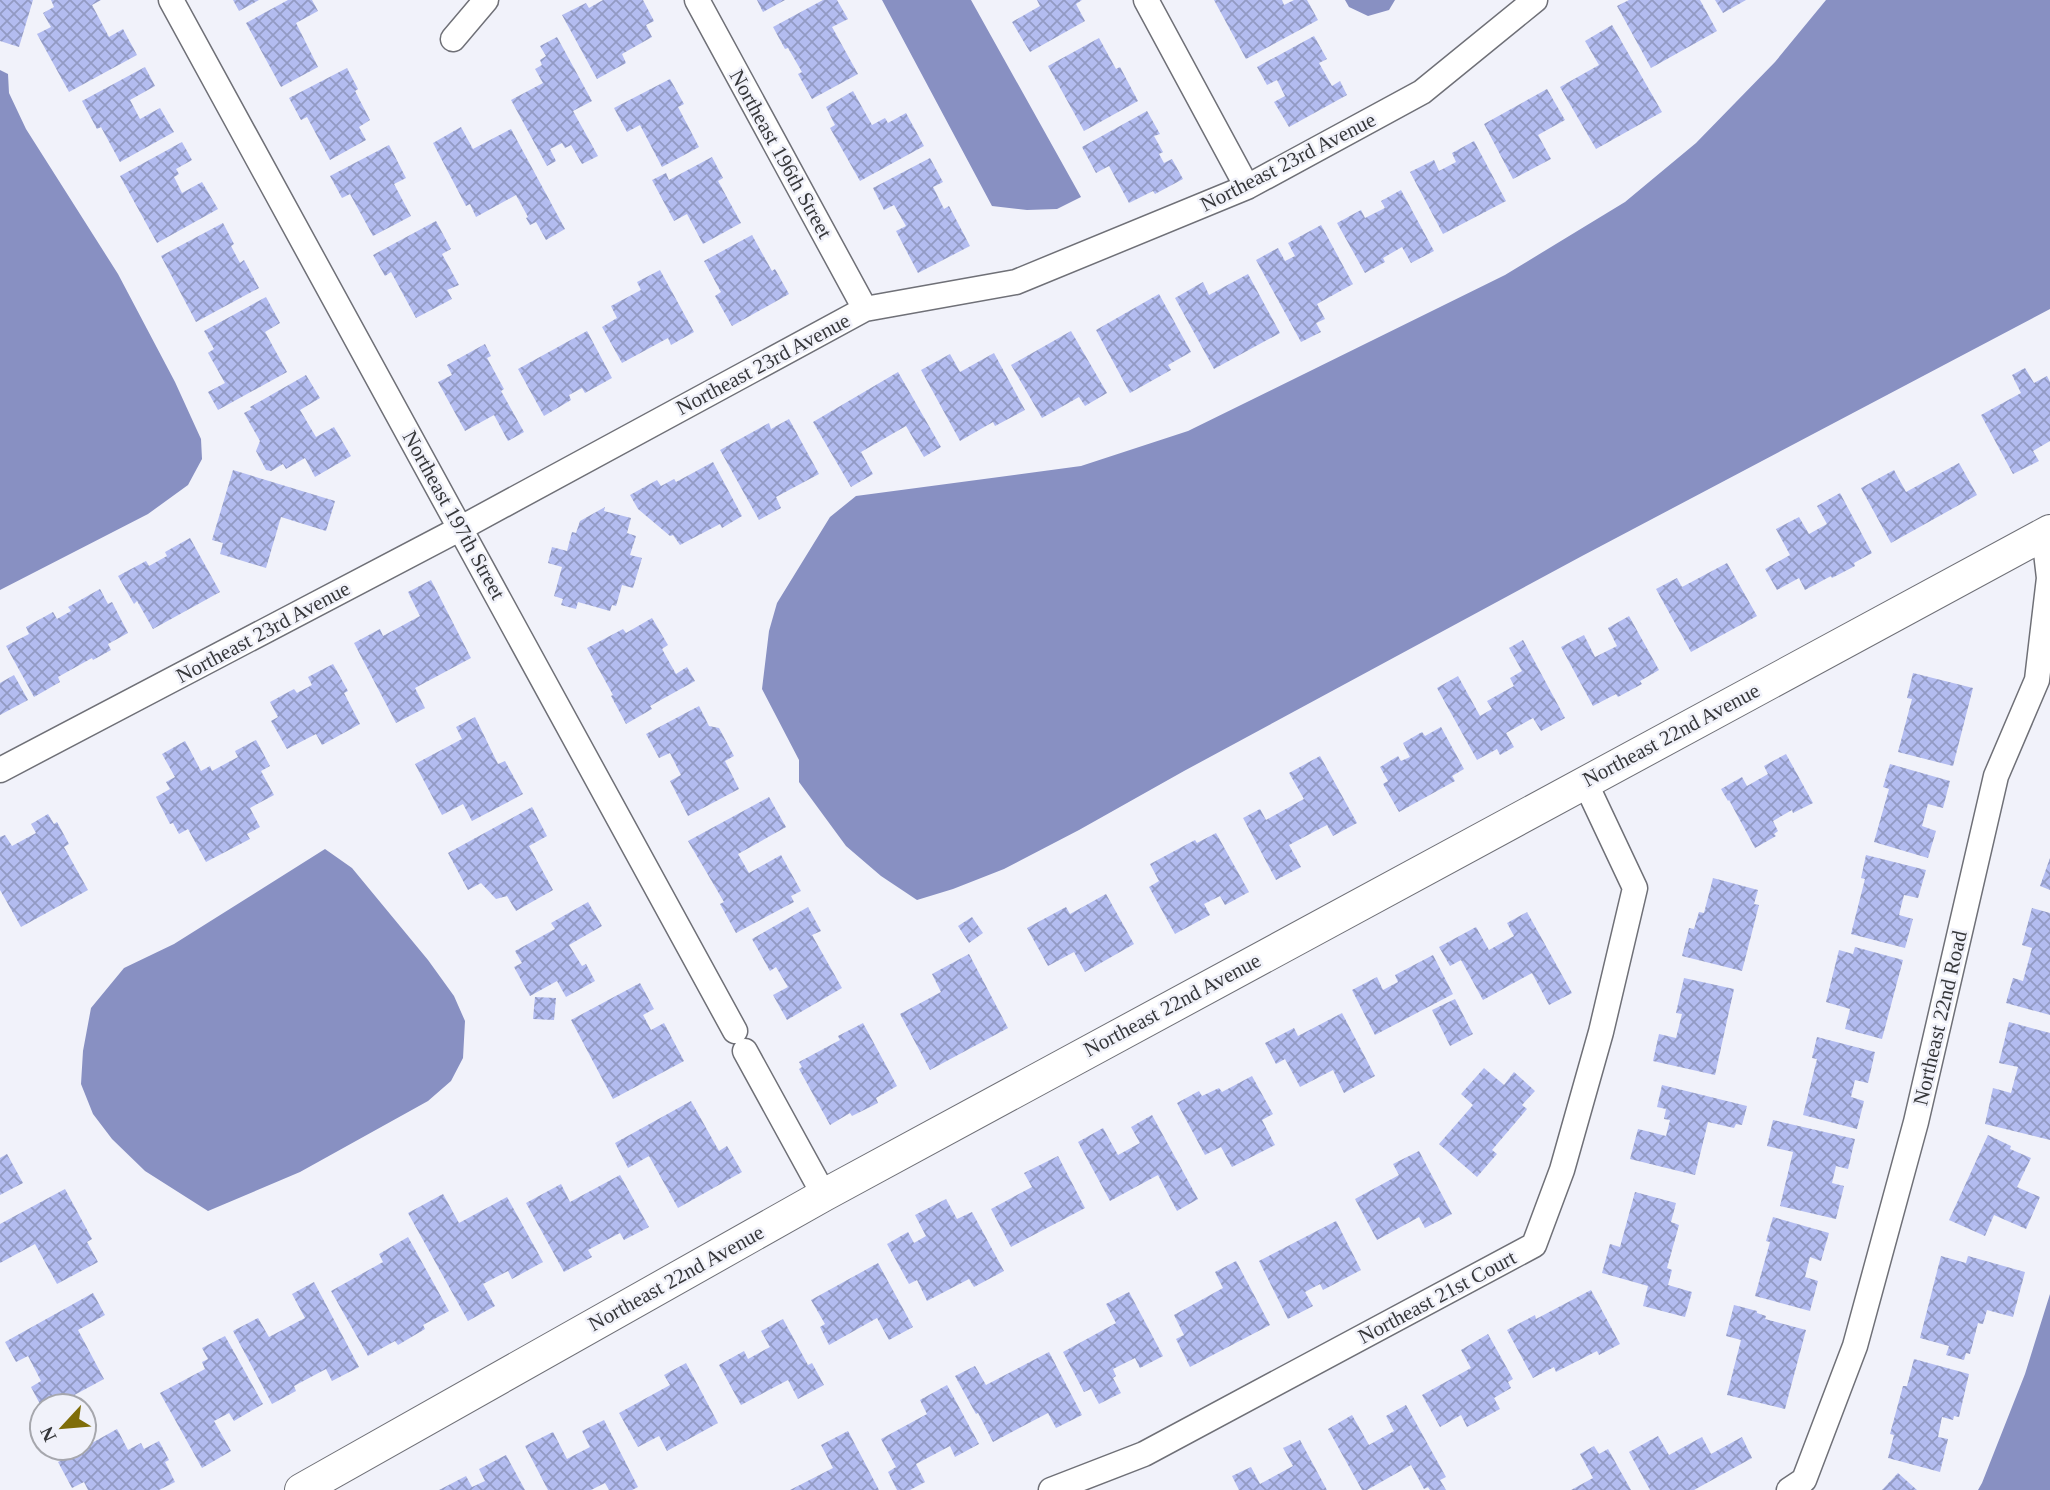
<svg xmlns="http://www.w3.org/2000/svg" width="2050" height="1490" font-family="'Times New Roman',serif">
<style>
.water{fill:#8890c2}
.building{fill:url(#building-cross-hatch)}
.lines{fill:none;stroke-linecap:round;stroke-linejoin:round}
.minor-casing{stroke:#6f7077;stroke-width:27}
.tertiary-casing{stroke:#6f7077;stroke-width:34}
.minor{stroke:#fff;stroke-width:24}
.tertiary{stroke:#fff;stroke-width:32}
.labels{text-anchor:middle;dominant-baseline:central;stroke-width:5;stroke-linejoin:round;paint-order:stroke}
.street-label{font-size:21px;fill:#36373a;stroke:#f1f2fa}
</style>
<defs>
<pattern id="building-cross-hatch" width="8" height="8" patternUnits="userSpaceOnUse" patternTransform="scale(1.75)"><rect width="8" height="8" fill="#b3bcf0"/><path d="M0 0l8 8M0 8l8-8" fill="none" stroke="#929ac3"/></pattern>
</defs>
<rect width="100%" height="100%" fill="#f1f2fa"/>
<!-- water -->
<path class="water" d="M882,0H971L1081,197L1057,209L1027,210L992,206Z
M1345,0H1395L1389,10L1368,16L1349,7Z
M1826,0H2050V309L1582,556L1184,771L1079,830L1004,869L953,889L917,900L881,876L846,846L799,782V760L762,689L769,631L777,603L830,517L856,496L1081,466L1188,431L1505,275L1625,202L1696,143L1775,62Z
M0,70L8,74L9,93L26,129L118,274L175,382L201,439L202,459L188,485L148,514L0,590Z
M325,849L352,868L428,960L454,996L465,1021L463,1058L451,1081L428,1101L300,1172L208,1211L145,1171L112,1139L93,1114L81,1084L83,1051L91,1008L124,968L174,944Z
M2050,1294V1490H1978L1982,1483L2025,1374Z"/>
<!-- building -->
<path class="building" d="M0,0H33L19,47L0,41Z
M51,0H101L92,5L109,37L123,29L137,55L69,92L37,34L51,27L43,13L54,7Z
M233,0H259L239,11Z
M288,0H312L318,11L296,23L318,67L281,87L246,23Z
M603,0H643L654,21L646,25L652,37L622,54L626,63L597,79L562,15L586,3L589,8Z
M757,0H785L763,12Z
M823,0H837L848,19L832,27L858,74L812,99L798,74L802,72L788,48L785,49L773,27Z
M1037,0H1082L1076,4L1085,21L1030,52L1012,22L1040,6Z
M1214,0H1282L1284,5L1294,0H1307L1318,20L1246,59Z
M1629,0H1700L1717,31L1651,68L1617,6Z
M1715,0H1746L1723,13Z
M1612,25L1662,112L1596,149L1560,87L1599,65L1585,41Z
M1314,36L1327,59L1319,63L1332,86L1340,81L1347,95L1289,127L1274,102L1285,96L1277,80L1267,85L1257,67Z
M557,37L592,101L573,111L598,156L582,164L571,145L565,148L562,143L550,149L556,161L547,166L511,100L543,83L535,69L542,65L540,60L546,56L540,46Z
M1099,38L1116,69L1120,67L1138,101L1084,131L1048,66Z
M145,67L155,86L130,100L140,119L160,108L174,132L120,162L101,127L97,129L82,101Z
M347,68L358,89L355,91L370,120L359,127L366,140L330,160L307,117L301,120L289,98Z
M670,79L684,104L678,107L699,147L662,167L640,125L627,132L614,108Z
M1547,89L1565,120L1538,135L1551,159L1513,179L1484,124Z
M853,91L872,125L885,118L888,123L906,113L924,146L860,181L830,128L835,125L826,107Z
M1147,111L1160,134L1154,136L1163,152L1159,154L1164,163L1172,159L1183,179L1155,194L1153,191L1129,203L1109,166L1096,173L1082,147Z
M461,127L473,149L511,129L565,229L546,240L536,222L530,225L526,218L528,217L516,195L476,217L470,204L466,206L433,143Z
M1474,141L1506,201L1443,234L1410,172L1434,160L1439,171L1456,162L1452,153Z
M182,142L192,160L176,169L179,174L174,177L182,193L202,182L218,209L157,243L120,176Z
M389,145L406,178L394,184L411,216L373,236L350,194L342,198L330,176Z
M712,157L723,178L718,181L741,223L703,244L687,214L674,221L652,180L666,173L669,180Z
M930,158L943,182L933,187L944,209L949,206L970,246L918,273L896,231L906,226L894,205L884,210L873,188Z
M1401,190L1434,251L1411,263L1402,247L1383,258L1385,262L1365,273L1337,223L1361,210L1365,218L1385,208L1381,201Z
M436,221L451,249L442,254L459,285L447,290L452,299L416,318L391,272L385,276L373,255Z
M223,223L234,244L231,246L240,263L244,260L259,288L196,322L161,256Z
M1321,225L1353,284L1317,304L1325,319L1316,323L1321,332L1301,342L1256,260L1278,248L1285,261L1295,256L1288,243Z
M752,235L772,271L775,269L789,294L732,326L715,296L721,292L704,261Z
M660,270L694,332L671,345L668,338L622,363L602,327L617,318L611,306L641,290L637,282Z
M1248,274L1280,333L1214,369L1175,298L1203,282L1209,295Z
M1159,294L1191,352L1168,365L1171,370L1130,393L1096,330Z
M266,297L280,323L265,332L287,372L218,410L208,392L225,383L208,353L214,349L204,331Z
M587,331L612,378L585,393L582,388L569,395L571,400L544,416L518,369Z
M1071,331L1107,393L1085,406L1079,397L1042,418L1011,365Z
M485,344L491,356L487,358L504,389L501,391L524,432L508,441L494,415L465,431L438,382L452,375L447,365Z
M994,353L1025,410L995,426L993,422L960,441L921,370L950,354L960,372Z
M2025,368L2034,383L2047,376L2050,382V441L2033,451L2039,461L2013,474L1981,415L2021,393L2012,375Z
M898,372L941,447L924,457L906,426L861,452L873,474L851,487L813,422Z
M306,375L320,398L300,410L316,437L334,427L351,456L315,477L305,458L286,469L283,464L271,471L266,470L256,451L260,441L244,413L252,409L250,407Z
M789,419L819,474L776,497L781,508L759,520L720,450L769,423L771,429Z
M713,462L742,516L722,528L720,524L680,545L673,535L670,536L638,509L630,495L657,480L661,486L674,479L676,482Z
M1959,463L1977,495L1891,543L1861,488L1894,470L1906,492Z
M233,470L335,501L326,531L281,517L266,568L220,554L223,543L212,540Z
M1840,493L1872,553L1854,563L1855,566L1832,578L1831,576L1805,590L1799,578L1777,590L1765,569L1790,555L1776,529L1799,517L1809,534L1827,524L1817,506Z
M605,507L604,511L631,518L627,533L636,536L630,555L642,558L633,588L622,585L616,606L612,605L610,611L578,602L576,609L561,605L563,599L554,596L562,567L548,563L552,547L567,551L572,532L576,533L580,521Z
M190,538L220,592L153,629L137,601L134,604L118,576L146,561L149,566L167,556L165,552Z
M1727,563L1757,616L1691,652L1656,589L1677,578L1682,587Z
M431,580L471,658L415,688L425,708L396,723L354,643L380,629L383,636L420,616L408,592Z
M100,589L108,604L112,602L128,633L108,644L111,650L93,660L92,658L58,677L60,682L34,697L6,646L29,634L26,627L53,612L57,619L71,611L68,607Z
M1629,616L1659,670L1640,681L1642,684L1618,697L1616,694L1593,706L1561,647L1584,635L1595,657L1617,646L1608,628Z
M652,618L668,645L662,649L676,674L687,667L695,681L650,706L652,709L626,724L611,696L613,695L587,648L623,629L626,633Z
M1523,640L1565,718L1541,731L1533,718L1506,733L1514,747L1500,755L1497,749L1477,760L1437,688L1458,676L1480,716L1492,709L1487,701L1514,686L1510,678L1522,671L1509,648Z
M333,664L348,691L344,693L360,724L322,745L316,734L287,749L271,721L278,717L270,702L294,689L297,693L312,685L308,677Z
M1913,673L1973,688L1953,766L1898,752L1912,699L1907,698Z
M14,675L28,700L0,715V683Z
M699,706L709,726L719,728L734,756L725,761L739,789L688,816L670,781L681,775L670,753L659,758L646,734Z
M475,717L498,764L505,761L523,794L472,821L463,804L442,815L415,764L462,739L456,727Z
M1441,727L1464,769L1452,776L1455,781L1399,812L1383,784L1388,781L1380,767L1398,756L1401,761L1410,757L1403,743L1422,732L1425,736Z
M256,740L270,766L261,771L274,795L250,808L260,827L247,834L250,839L206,862L188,829L179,834L173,823L170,824L156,797L170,789L166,782L175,777L162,754L185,741L201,771L210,766L212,771L238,757L235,751Z
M1786,754L1813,803L1793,813L1792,810L1773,821L1778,831L1774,834L1776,836L1755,848L1729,800L1728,801L1721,789L1742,777L1747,786L1768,774L1764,766Z
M1320,756L1357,823L1333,836L1327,825L1289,845L1301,867L1276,880L1243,818L1260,809L1266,820L1304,799L1289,773Z
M1890,764L1950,781L1943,808L1928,804L1922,826L1936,831L1928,858L1874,842L1889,789L1883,787Z
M769,797L786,827L738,854L749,873L781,855L801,891L791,896L794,902L736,933L720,904L724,902L688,841Z
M532,807L547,836L529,846L553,890L516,911L507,896L496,899L481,883L468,890L448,853Z
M48,814L54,824L57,822L69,844L64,847L88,890L21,927L0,890V837L5,835L12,846L36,833L31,824Z
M1216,833L1249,892L1225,905L1220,896L1204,904L1210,915L1175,934L1149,887L1159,881L1150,864L1195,840L1197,843Z
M1866,855L1926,870L1918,898L1904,895L1899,915L1913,919L1905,948L1851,934L1865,879L1861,878Z
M2050,858V890L2040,886Z
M1713,878L1758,890L1754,904L1759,905L1742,971L1682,956L1689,928L1694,929L1699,912L1704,913Z
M1106,894L1134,944L1085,972L1074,952L1048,966L1027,928L1066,907L1070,914Z
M588,902L602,926L569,945L582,966L586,964L595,981L566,997L557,981L530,996L514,967L522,963L515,951L555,929L551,923Z
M808,907L821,931L812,935L842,988L787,1020L773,995L788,987L776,967L770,971L752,939Z
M2032,908L2050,913V1015L2006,1003L2013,978L2023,981L2032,948L2022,945Z
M1527,912L1572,993L1549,1005L1532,973L1483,1000L1461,960L1450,966L1439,947L1476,927L1489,950L1514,936L1507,923Z
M972,917L983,933L969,943L958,926Z
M1855,947L1903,960L1882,1039L1845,1029L1850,1009L1826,1002L1839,950L1853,954Z
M969,954L1008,1028L930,1070L900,1014L941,992L932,974Z
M1433,955L1453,994L1375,1035L1352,990L1377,977L1383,990L1398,982L1395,975Z
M1684,978L1734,989L1715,1075L1653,1061L1659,1034L1676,1038L1682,1014L1676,1013Z
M640,983L654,1009L643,1015L651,1030L664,1023L684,1061L613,1099L571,1020Z
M535,997L556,998L554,1020L533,1019Z
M1455,999L1473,1034L1450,1046L1432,1010Z
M1342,1013L1375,1076L1344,1093L1333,1070L1300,1087L1285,1059L1276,1064L1265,1043L1294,1028L1298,1036Z
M2009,1022L2050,1033V1140L1985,1124L1993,1088L2011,1093L2018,1067L1999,1063Z
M863,1023L897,1086L876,1098L878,1103L852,1116L850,1113L830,1125L799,1069L802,1067L799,1062L840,1040L838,1036Z
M1817,1037L1875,1052L1868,1083L1855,1080L1851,1097L1864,1101L1857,1129L1803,1115L1817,1059L1812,1058Z
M1484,1068L1504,1085L1514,1072L1535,1091L1522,1105L1527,1109L1492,1150L1497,1154L1477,1177L1439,1144L1473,1105L1461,1094Z
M1252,1076L1273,1114L1262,1120L1275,1145L1232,1167L1221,1147L1205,1155L1177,1103L1199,1091L1202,1096L1219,1088L1222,1092Z
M1662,1085L1747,1106L1742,1125L1736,1124L1734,1128L1708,1122L1695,1175L1630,1159L1638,1129L1666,1136L1670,1120L1664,1119L1666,1109L1657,1107Z
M691,1101L719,1151L727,1146L742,1172L678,1208L649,1156L628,1168L615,1143Z
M1152,1115L1198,1199L1177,1211L1158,1175L1110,1201L1078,1142L1103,1128L1118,1155L1140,1143L1131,1127Z
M1773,1120L1855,1139L1848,1169L1836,1166L1832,1183L1844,1186L1836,1219L1780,1206L1793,1152L1767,1146Z
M1988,1135L2011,1146L2010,1149L2031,1158L2017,1187L2040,1197L2026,1229L1994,1215L1985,1236L1949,1220Z
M1419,1151L1452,1214L1425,1228L1419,1217L1377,1240L1355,1199L1399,1175L1393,1164Z
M7,1154L23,1183L0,1195V1158Z
M1058,1156L1085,1208L1011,1247L991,1209L1032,1187L1024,1173Z
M620,1175L649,1227L624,1240L620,1233L588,1250L592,1257L564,1272L526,1203L561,1184L570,1202Z
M65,1189L92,1239L87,1242L98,1262L57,1284L35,1244L0,1263V1224Z
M1635,1192L1676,1203L1671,1222L1679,1225L1667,1268L1672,1270L1668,1285L1692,1292L1685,1317L1643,1306L1648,1286L1602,1273L1610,1244L1620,1247Z
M443,1194L459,1223L507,1197L543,1262L512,1279L508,1271L483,1284L495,1306L468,1321L408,1213Z
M946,1199L957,1219L972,1212L1004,1271L974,1287L969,1279L927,1301L917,1280L909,1284L887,1244L908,1232L914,1243L926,1236L915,1215Z
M1773,1217L1829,1233L1821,1261L1810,1257L1805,1277L1818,1281L1810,1311L1755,1296L1770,1242L1766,1241Z
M1336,1221L1361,1270L1323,1290L1320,1284L1305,1292L1313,1306L1288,1319L1259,1261Z
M408,1237L449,1311L423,1325L425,1329L398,1345L395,1341L368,1356L331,1291L383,1262L379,1254Z
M1941,1256L1966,1263L1968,1256L2025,1272L2013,1317L1987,1310L1983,1324L1978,1323L1970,1354L1966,1353L1964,1360L1946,1355L1949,1346L1920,1338Z
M1236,1261L1270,1325L1190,1367L1176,1339L1184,1335L1174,1315L1223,1288L1215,1272Z
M878,1263L913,1327L889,1340L877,1318L829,1345L820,1327L825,1324L811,1300Z
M314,1282L359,1367L332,1381L326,1369L294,1386L296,1391L272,1404L233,1331L258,1318L269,1337L305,1318L292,1294Z
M1591,1290L1620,1344L1599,1355L1597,1351L1556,1372L1554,1367L1533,1378L1507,1330L1535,1315L1536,1319Z
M1129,1292L1163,1356L1140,1368L1135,1358L1113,1369L1116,1376L1113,1378L1121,1393L1099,1404L1091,1389L1084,1392L1063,1352L1116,1323L1106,1304Z
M93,1293L105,1315L78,1330L104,1379L54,1406H41L31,1387L41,1381L28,1356L16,1362L5,1342Z
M1734,1305L1757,1311V1313L1766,1316L1765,1319L1806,1330L1785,1409L1727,1395L1741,1340L1726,1336Z
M783,1319L808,1365L812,1363L824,1385L798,1399L788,1380L741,1405L719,1365L744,1351L748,1359L770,1347L761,1331Z
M1488,1334L1513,1379L1508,1382L1511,1388L1494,1398L1500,1409L1467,1427L1461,1415L1440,1427L1422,1395L1471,1368L1461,1350Z
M225,1336L263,1404L234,1421L229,1413L214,1421L231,1451L202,1468L160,1393L205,1369L202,1362L208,1359L202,1348Z
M1049,1352L1082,1415L1056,1428L1048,1413L993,1442L978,1413L976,1414L955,1376L975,1366L986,1385Z
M1914,1359L1969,1374L1959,1417L1954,1416L1953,1420L1942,1417L1938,1437L1948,1439L1940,1472L1888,1458L1894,1435L1890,1434L1903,1386H1907Z
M686,1363L718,1423L667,1451L659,1436L638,1447L619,1413L670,1385L664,1375Z
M947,1385L979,1444L955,1457L950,1446L916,1464L925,1482L910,1490H897L888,1472L896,1467L881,1439L927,1414L920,1400Z
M1406,1405L1446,1477L1440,1480L1446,1490H1430L1428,1487L1424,1489L1411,1465L1367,1490H1362L1328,1429L1352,1415L1369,1445L1394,1431L1386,1416Z
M604,1420L638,1487L632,1490H609L605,1483L591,1490H548L525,1446L553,1432L567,1459L590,1447L582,1431Z
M117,1429L128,1450L141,1443L144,1449L159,1441L169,1460L165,1462L175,1482L159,1490H88L84,1482L72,1488L58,1462Z
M848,1431L879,1490H790L833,1468L821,1445Z
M1658,1436L1669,1455L1702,1437L1711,1454L1742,1437L1752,1458L1694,1490H1650L1629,1452Z
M1300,1440L1327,1490H1239L1232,1476L1251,1467L1260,1484L1293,1466L1283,1448Z
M1594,1446L1599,1454L1608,1449L1631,1490H1571L1593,1478L1580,1454Z
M506,1455L525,1490H439L466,1476L472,1487L485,1481L479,1469Z
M1898,1473L1917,1490H1882Z"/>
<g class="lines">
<!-- minor casing -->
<g class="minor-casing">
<path id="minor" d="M171,0L735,1031
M697,0L865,309
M1146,0L1247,187
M453,39L486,0
M0,770L461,528L865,309L1016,282L1247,187L1422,92L1535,0
M745,1051L824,1195
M1051,1490L1144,1454L1534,1245L1562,1170L1601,1032L1635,888L1585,782
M1789,1490L1804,1480L1855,1346L1916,1122L1996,776L2037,680L2049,578L2044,535"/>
</g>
<!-- tertiary casing -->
<g class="tertiary-casing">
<path id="tertiary" d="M301,1490L824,1195L2050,531"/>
</g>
<!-- minor -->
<use href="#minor" class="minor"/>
<!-- tertiary -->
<use href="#tertiary" class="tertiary"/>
</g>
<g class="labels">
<!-- street labels -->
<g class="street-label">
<text transform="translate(781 154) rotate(61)">Northeast 196th Street</text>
<text transform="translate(1288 162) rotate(-27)">Northeast 23rd Avenue</text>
<text transform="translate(763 364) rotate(-28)">Northeast 23rd Avenue</text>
<text transform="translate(454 515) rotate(61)">Northeast 197th Street</text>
<text transform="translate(263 632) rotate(-28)">Northeast 23rd Avenue</text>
<text transform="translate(1671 735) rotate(-28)">Northeast 22nd Avenue</text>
<text transform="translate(1172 1005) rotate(-28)">Northeast 22nd Avenue</text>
<text transform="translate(1940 1018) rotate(-77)">Northeast 22nd Road</text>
<text transform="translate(676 1278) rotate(-29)">Northeast 22nd Avenue</text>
<text transform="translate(1437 1297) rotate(-28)">Northeast 21st Court</text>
</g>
</g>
<!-- north arrow -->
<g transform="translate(63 1427) rotate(244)"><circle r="33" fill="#f1f2fa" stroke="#a6a7ad" stroke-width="2"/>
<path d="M0-5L12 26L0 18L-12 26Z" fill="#7f6d08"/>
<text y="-10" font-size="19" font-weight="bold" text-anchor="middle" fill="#36373a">N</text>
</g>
</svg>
